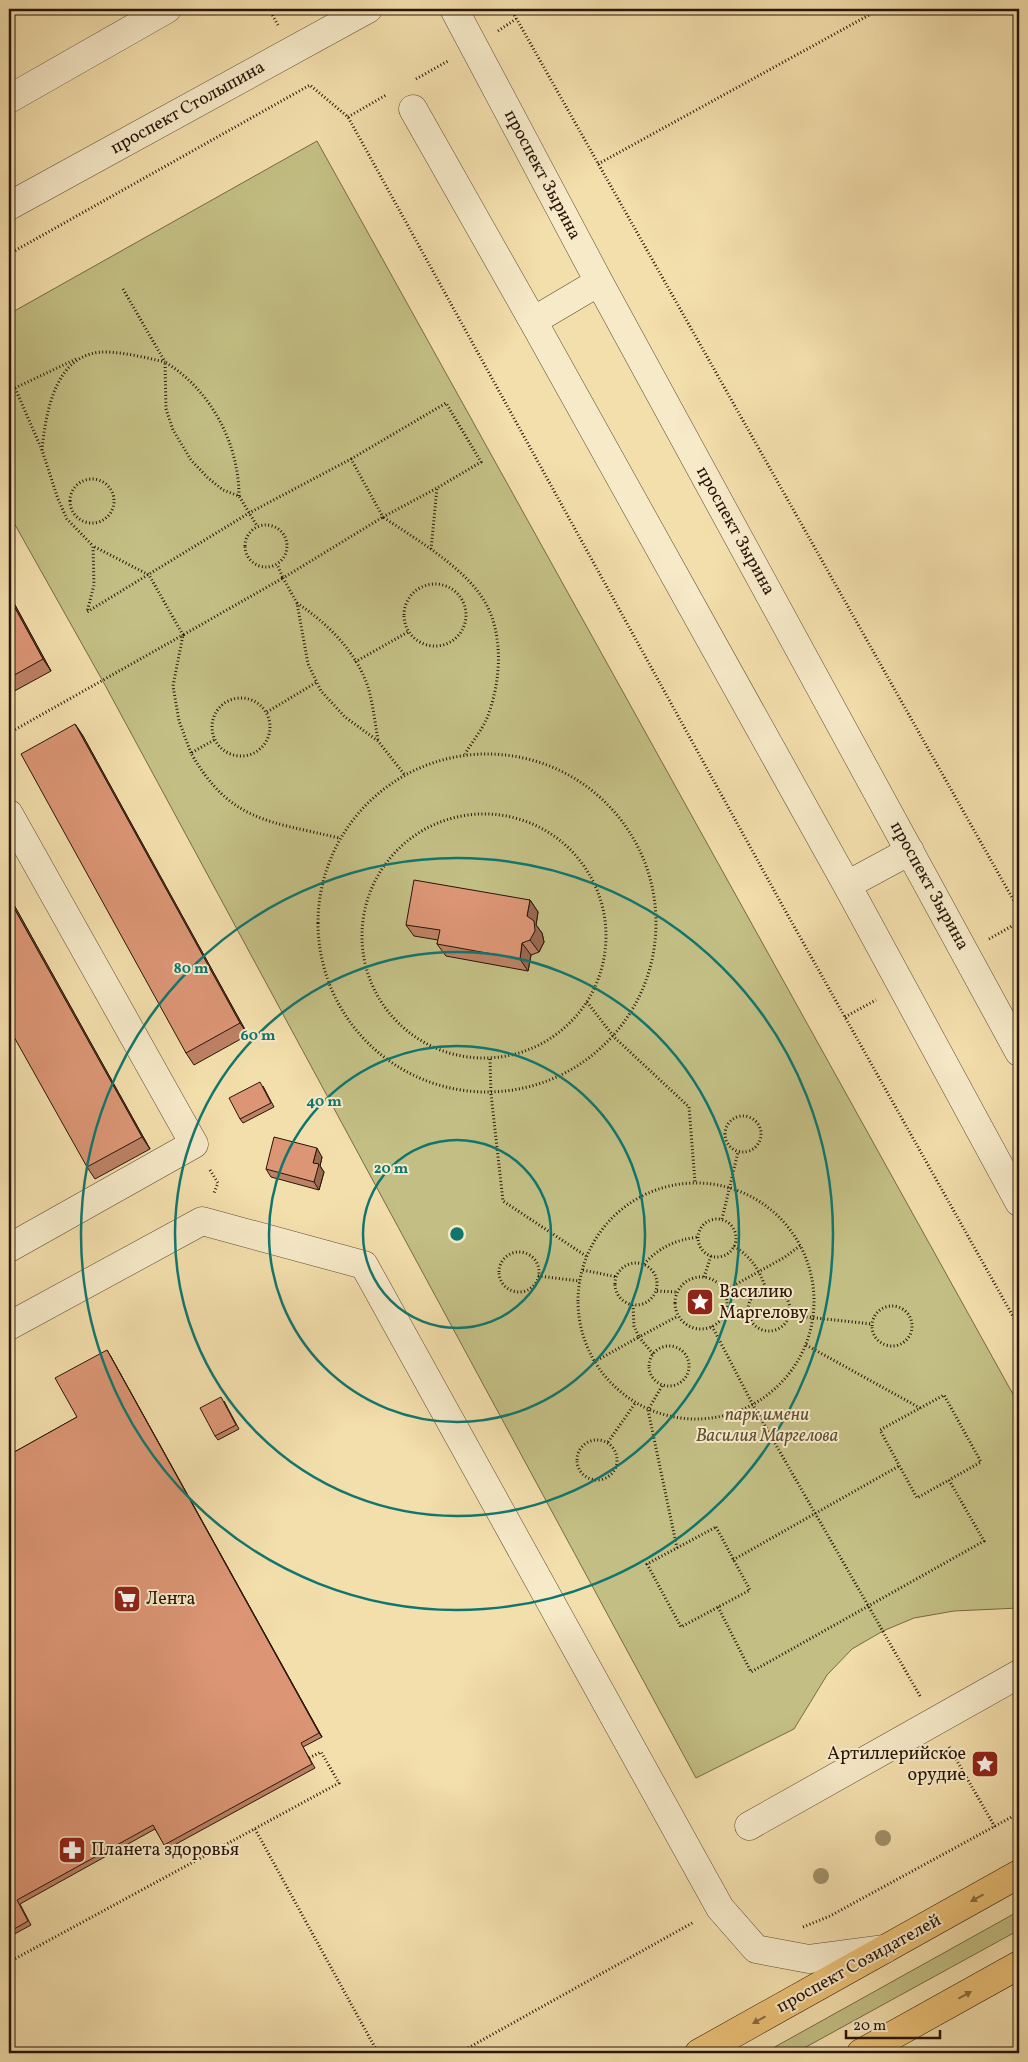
<svg xmlns="http://www.w3.org/2000/svg" width="1028" height="2062" font-family="Vollkorn,serif">
<style>
.green{fill:#c3bf84;stroke:#766a46}
.lines{fill:none;stroke-linecap:round;stroke-linejoin:round}
.minor-casing{stroke:#5b4831;stroke-width:29}
.major-casing{stroke:#281508;stroke-width:29}
.path{stroke:#281508;stroke-width:3;stroke-dasharray:1 2.5;stroke-linecap:butt}
.minor{stroke:#f7eac9;stroke-width:28}
.major{stroke:#eac076;stroke-width:28}
.tree{fill:#a19069}
.wall{fill:#bd8165;stroke:#281508}
.shaded-wall{fill:#9a6952;stroke:#281508}
.building{fill:#dc9675;stroke:#281508}
.oneway{fill:#896a3f}
.ring{fill:none;stroke:#0f766e;stroke-width:2.5}
.labels{text-anchor:middle;dominant-baseline:central;stroke-width:4;stroke-linejoin:round;paint-order:stroke}
.street-label{font-size:18px;fill:#281508;stroke:#f7eac9}
.poi-label{font-size:18px;fill:#281508;stroke:#f7eac9;text-anchor:start}
.park-label{font-size:18px;font-style:italic;fill:#5e5033;stroke:#f7eac9}
.centre{fill:#0f766e;stroke:#f7eac9;stroke-width:2.5}
.ring-label{font-size:15px;text-anchor:middle;font-weight:bold;fill:#0f766e;stroke:#f7eac9;stroke-width:4;stroke-linejoin:round;paint-order:stroke}
</style>
<rect width="100%" height="100%" fill="#f3dfac"/>
<filter id="stains"><feTurbulence type="fractalNoise" baseFrequency=".004" numOctaves="4"/><feColorMatrix values="0 0 0 0 .2 0 0 0 0 .09 0 0 0 0 .02 0 0 0 .5 -.17"/></filter>
<radialGradient id="worn" r=".72"><stop offset=".6" stop-color="#630" stop-opacity="0"/><stop offset="1" stop-color="#630" stop-opacity=".3"/></radialGradient>
<!-- green -->
<path class="green" d="M317,141L1019,1405V1608L954,1611L914,1618L883,1631L852,1649L827,1675L794,1729L696,1778L105,685L9,514V314Z
M1019,1911V1930L795,2053H764Z"/>
<g class="lines">
<!-- minor casing -->
<g class="minor-casing">
<path id="minor" d="M454,9L599,282L1019,1052
M9,99L167,9
M413,109L533,321
M9,206L368,9
M599,282L533,321L847,885L1019,1202
M9,814L194,1144L9,1248
M847,885L910,851
M9,1326L202,1221L364,1265L720,1908L756,1949L809,1959L885,1949
M749,1826L1019,1674"/>
</g>
<!-- major casing -->
<g class="major-casing">
<path id="major" d="M699,2053L1019,1874
M861,2053L1019,1965"/>
</g>
<!-- path -->
<path class="path" d="M269,9L278,25
M511,9L1019,910
M498,31L516,19
M416,79L448,61
M348,117L386,95
M598,164L880,9
M9,254L310,85L348,117L786,912L1019,1327
M123,289L165,362
M15,388L76,359
M9,391L15,388L42,450L58,499L67,519L93,546
M42,450C46,410 56,350 108,352C127,353 147,358 165,362
M351,459L446,403L481,462L437,488L431,550
M70 501a22 22 0 1 1 44 0a22 22 0 1 1-44 0Z
M239,496C239,443 210,389 165,362L166,409L173,430L191,460L208,478L223,490L239,496L257,526
M245 546a21 21 0 1 1 42 0a21 21 0 1 1-42 0Z
M404 615a31 31 0 1 1 62 0a31 31 0 1 1-62 0Z
M297,603C327,623 356,651 368,687C373,704 375,723 378,740
M355,662L408,632
M212 727a29 29 0 1 1 58 0a29 29 0 1 1-58 0Z
M267,712L317,682
M9,733L183,635L149,575L93,546L94,585L87,612L249,513L351,459L383,517L437,488
M214,740L191,753C230,822 269,821 339,838
M191,753L179,721L173,686L183,635L283,578L277,564
M318 923a169 169 0 1 1 338 0a169 169 0 1 1-338 0Z
M404,774L378,741L345,717L321,691L308,664L297,603L283,578L383,517C414,538 457,563 479,593C505,627 502,680 487,718C482,730 472,742 465,754
M362 936a122 122 0 1 1 244 0a122 122 0 1 1-244 0Z
M989,939L1019,922
M587,1002L614,1037L689,1107L695,1182
M845,1017L876,1000
M490,1059L491,1094L503,1201L586,1256
M725 1134a18 18 0 1 1 36 0a18 18 0 1 1-36 0Z
M210,1170L218,1183L214,1193
M578 1301a118 118 0 1 1 236 0a118 118 0 1 1-236 0Z
M722,1219L738,1152
M698 1238a19 19 0 1 1 38 0a19 19 0 1 1-38 0Z
M734,1246C752,1258 759,1269 766,1289
M499 1272a20 20 0 1 1 40 0a20 20 0 1 1-40 0Z
M615 1284a21 21 0 1 1 42 0a21 21 0 1 1-42 0Z
M644,1264C660,1247 675,1240 698,1237
M583,1270L617,1277
M538,1276L580,1281
M704,1277L711,1256
M675 1303a26 26 0 1 1 52 0a26 26 0 1 1-52 0Z
M748 1310a21 21 0 1 1 42 0a21 21 0 1 1-42 0Z
M657,1291L677,1292
M724,1291L785,1257L801,1245
M872 1326a20 20 0 1 1 40 0a20 20 0 1 1-40 0Z
M789,1315L872,1324
M712,1326L753,1405L920,1696
M806,1345L920,1408
M649 1366a20 20 0 1 1 40 0a20 20 0 1 1-40 0Z
M653,1354L639,1337L678,1316
M594,1362L639,1337L634,1326L633,1305
M662,1386L648,1410L677,1548
M577 1460a20 20 0 1 1 40 0a20 20 0 1 1-40 0Z
M608,1442L636,1402
M716,1527L750,1590L681,1627L647,1564Z
M733,1560L899,1466
M718,1607L751,1672L984,1541L949,1480L917,1498L880,1430L944,1395L981,1462L949,1480
M949,1747L995,1827
M255,1829L378,2053
M803,1927L830,1916L1019,1813
M9,1962L339,1783L321,1752L309,1758
M459,2053L694,1922
M1013,2053L1019,2049"/>
<!-- minor -->
<use href="#minor" class="minor"/>
<!-- major -->
<use href="#major" class="major"/>
</g>
<!-- trees -->
<g class="tree">
<circle cx="883" cy="1838" r="8"/>
<circle cx="821" cy="1876" r="8"/>
</g>
<!-- wall -->
<path class="wall" d="M9,594L51,671L9,694Z
M75,724L83,736L248,1035L194,1065L186,1053Z
M9,896L150,1149L95,1179L87,1167Z
M530,900L538,912L536,925L542,933L544,942L539,952L531,955L528,971L446,956L437,944L438,940L414,936L406,925Z
M263,1086L274,1107L243,1123L240,1119Z
M322,1157L320,1166L324,1172L319,1190L271,1177L266,1169Z
M9,1222L13,1229L9,1231Z
M110,1355L322,1737L303,1747L315,1768L167,1849L155,1829L20,1904L31,1925L9,1937V1455L77,1417Z
M224,1401L239,1429L218,1440L215,1436Z"/>
<!-- shaded-wall -->
<path class="shaded-wall" d="M9,594L51,671L43,659L9,597Z
M75,724L83,736L248,1035L240,1023Z
M9,896L150,1149L142,1137L9,899Z
M530,900L538,912L536,925L542,933L544,942L539,952L530,940L527,916Z
M522,943L531,955L528,971L520,959Z
M317,1148L322,1157L320,1166L324,1172L319,1190L314,1182L313,1163Z
M107,1350L110,1355L322,1737L319,1733Z"/>
<!-- building -->
<path class="building" d="M9,597L43,659L9,678Z
M75,724L240,1023L186,1053L21,754Z
M414,880L530,900L527,916L534,921L535,931L530,940L522,943L520,959L437,944L440,930L406,925Z
M9,899L142,1137L87,1167L9,1028Z
M260,1082L271,1103L240,1119L229,1098Z
M274,1137L317,1148L313,1163L319,1164L314,1182L266,1169Z
M107,1350L319,1733L301,1743L312,1764L164,1845L153,1825L17,1900L28,1921L9,1932V1455L77,1417L55,1378Z
M221,1397L236,1425L215,1436L200,1408Z"/>
<!-- one-way arrows -->
<defs><path id="oneway-solid" d="M-6-.8H1V-3.2L6.5 0L1 3.2V.8H-6Z" transform="scale(1.25)"/></defs>
<g class="oneway">
<use href="#oneway-solid" transform="translate(977 1898) rotate(151)"/>
<use href="#oneway-solid" transform="translate(965 1995) rotate(-29)"/>
<use href="#oneway-solid" transform="translate(759 2020) rotate(151)"/>
</g>
<!-- distance rings -->
<g class="ring">
<circle cx="457" cy="1234" r="94"/>
<circle cx="457" cy="1234" r="188"/>
<circle cx="457" cy="1234" r="282"/>
<circle cx="457" cy="1234" r="376"/>
</g>
<!-- icons -->
<defs>
<g id="sight-square" transform="scale(1.4375)"><rect x="-9" y="-9" width="18" height="18" rx="4" fill="#8f2418" stroke="#f7eac9"/><path d="M0-6L1.8-2.2L6-1.7L2.9 1.2L3.7 5.4L0 3.3L-3.7 5.4L-2.9 1.2L-6-1.7L-1.8-2.2Z" fill="#fff"/></g>
<g id="supermarket-square" transform="scale(1.4375)"><rect x="-9" y="-9" width="18" height="18" rx="4" fill="#8f2418" stroke="#f7eac9"/><path d="M-6-5.5h2.5l.6 2H6L4.5 2H-2.5L-4.4-4H-6ZM-1.5 3.2a1.3 1.3 0 1 0 .1 0ZM3 3.2a1.3 1.3 0 1 0 .1 0Z" fill="#fff"/></g>
<g id="pharmacy-square" transform="scale(1.4375)"><rect x="-9" y="-9" width="18" height="18" rx="4" fill="#8f2418" stroke="#f7eac9"/><path d="M-2-6h4v4h4v4h-4v4h-4v-4h-4v-4h4Z" fill="#fff"/></g>
</defs>
<g fill-rule="evenodd">
<use href="#sight-square" x="700" y="1302"/>
<use href="#supermarket-square" x="127" y="1599"/>
<use href="#sight-square" x="985" y="1764"/>
<use href="#pharmacy-square" x="72" y="1850"/>
</g>
<g class="labels">
<!-- street labels -->
<g class="street-label">
<text transform="translate(188 108) rotate(-29)">проспект Столыпина</text>
<text transform="translate(542 175) rotate(62)">проспект Зырина</text>
<text transform="translate(735 531) rotate(61)">проспект Зырина</text>
<text transform="translate(929 886) rotate(61)">проспект Зырина</text>
<text transform="translate(859 1964) rotate(-29)">проспект Созидателей</text>
</g>
<!-- poi labels -->
<g class="poi-label">
<text x="719" y="1292">Василию<tspan x="719" dy="21">Маргелову</tspan></text>
<text x="146" y="1599">Лента</text>
<text x="966" y="1754" text-anchor="end">Артиллерийское<tspan x="966" dy="21">орудие</tspan></text>
<text x="91" y="1850">Планета здоровья</text>
</g>
<!-- park labels -->
<g class="park-label">
<text x="767" y="1415">парк имени<tspan x="767" dy="21">Василия Маргелова</tspan></text>
</g>
</g>
<circle cx="457" cy="1234" r="8" class="centre"/>
<g class="ring-label">
<text x="191" y="973">80 m</text>
<text x="258" y="1040">60 m</text>
<text x="324" y="1106">40 m</text>
<text x="391" y="1173">20 m</text>
</g>
<!-- margin -->
<rect width="1028" height="2062" fill="none" stroke="#f3dfac" stroke-width="30"/>
<rect x="10" y="10" width="1008" height="2042" fill="none" stroke="#281508" stroke-width="2.5"/>
<rect x="15" y="15" width="998" height="2032" fill="none" stroke="#281508"/>
<!-- scale -->
<path d="M846 2030v8h94v-8" fill="none" stroke="#281508" stroke-width="2.5"/>
<text x="853" y="2030" font-size="15" fill="#281508" stroke="#f7eac9" stroke-width="4" paint-order="stroke">20 m</text>
<rect width="100%" height="100%" filter="url(#stains)"/>
<rect width="100%" height="100%" fill="url(#worn)"/>
</svg>
